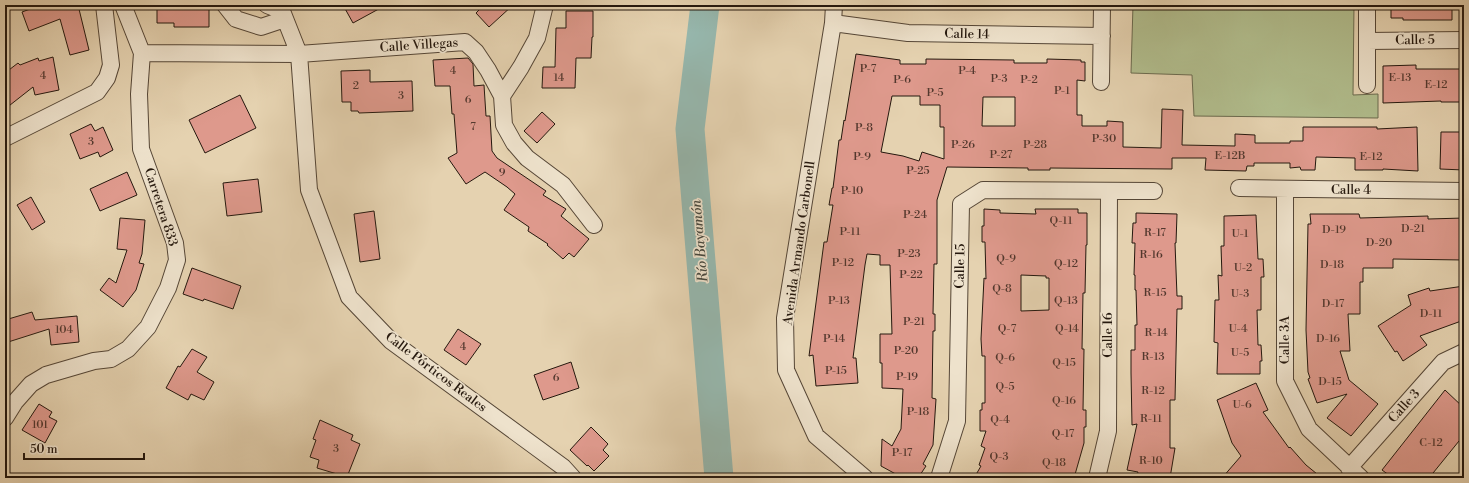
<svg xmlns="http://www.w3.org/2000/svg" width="1469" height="483" font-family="'Libre Bodoni',serif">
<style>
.green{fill:#b1bd8d;stroke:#6b6a4e}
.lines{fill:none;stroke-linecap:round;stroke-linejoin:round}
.river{stroke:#96b7ad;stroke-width:29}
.building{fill:#de998c;stroke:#25180e;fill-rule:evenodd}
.minor-casing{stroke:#554636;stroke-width:18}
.minor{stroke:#eee2cc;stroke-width:16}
.labels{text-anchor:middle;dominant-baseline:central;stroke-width:3.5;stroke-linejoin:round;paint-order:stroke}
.number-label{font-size:11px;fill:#53382e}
.street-label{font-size:13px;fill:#25180e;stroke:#eee2cc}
.water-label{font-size:14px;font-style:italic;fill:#47483e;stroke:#eee2cc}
</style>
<rect width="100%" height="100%" fill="#e5d2b0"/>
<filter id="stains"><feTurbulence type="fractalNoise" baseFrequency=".005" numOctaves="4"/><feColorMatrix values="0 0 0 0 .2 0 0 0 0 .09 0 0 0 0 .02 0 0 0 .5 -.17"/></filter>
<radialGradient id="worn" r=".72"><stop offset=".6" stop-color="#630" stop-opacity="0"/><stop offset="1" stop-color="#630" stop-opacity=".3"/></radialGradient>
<!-- green -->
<path class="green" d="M1133,5H1354L1353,95L1378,94V118L1194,116L1192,75L1131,73Z"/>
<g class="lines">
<!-- river -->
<path class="river" d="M705,5L690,129L719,478"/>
</g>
<!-- building -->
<path class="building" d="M41,5H78L89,50L70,55L60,19L29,31L22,12Z
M157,5H209V27H174V23H157Z
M343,5H386L353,23Z
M484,5H513L489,27L476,13Z
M1391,5H1452V20H1403V18H1391Z
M566,11H593V37H592L591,58H576L575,88H542L543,67H555L556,28H566Z
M856,54L900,60V64H926V59L1014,60V63H1047V59L1081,60V62H1085V81L1077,80V115H1082V126H1107V121L1123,122V147L1161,148L1162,109L1183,110L1182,145L1235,146V134L1255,135V143H1290V141H1303V127H1377V129L1417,127L1418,171L1383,169V170H1355V158L1316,157L1315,170H1301L1300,167L1290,168V163H1254V166H1247L1246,171L1205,170L1206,158H1172V169L1050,168V170H1028V168L947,167L937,200V264H934L933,314H935V331H933L932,398L936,399L933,445L923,464L926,466L918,478H903L881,466L882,439L892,446L901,429L903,389L882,388V363H880V334H892L890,265H880V255L867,254L865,265L853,358H856L858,383L816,386L813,355L809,356L824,242H827L833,205H829L832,188H833L839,140H841L844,120L845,121ZM892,96H920V105H940V127H944V159L922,152L919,161L903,156L881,152ZM983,97H1015V126H982Z
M53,57L59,90L35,95L33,87L5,109V73L18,63L20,65L38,58L39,61Z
M468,58L473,64L474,86L484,85L486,116H490L492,151L497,158L546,191L543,195L566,209L561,216L589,239L574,257L569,253L563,259L547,245L548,244L528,231L529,227L504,210L515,194L507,187L485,172L466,184L448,158L457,153L454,114H452L450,86H435L433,60Z
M1416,65V69H1464V102H1441V101L1383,103V66Z
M370,70V82L412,81L413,111L359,113L358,111H351V102H342L341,71Z
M240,95L256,128L205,153L189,120Z
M542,112L555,124L537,143L524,131Z
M91,124L95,131L103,127L113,150L100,157L98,152L80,159L70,134Z
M1441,132H1464V170L1440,169Z
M127,172L137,195L100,211L90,189Z
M258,179L262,212L227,216L223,183Z
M31,197L45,222L32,230L17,205Z
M984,209L1000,210V213L1036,214L1035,209H1078V213H1087V245H1086L1085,293H1083L1082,349H1084L1083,410H1086V427H1084V443L1074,478H974L981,466L979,465L985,448L981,446L986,431H980V410H982V403H985V356H982L981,339L984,278L986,279L985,242H982V226H984ZM1021,275L1046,276V278H1049V310L1021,311Z
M374,211L380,259L360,262L354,214Z
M1136,213L1177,214L1176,243H1175L1177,296H1182V309H1177L1175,400H1170V448H1175L1170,478H1136L1138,472L1127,470L1137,424L1132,425L1131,373V350H1135V325H1137L1136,290H1135V275H1134L1135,243H1132L1133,223H1136Z
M1310,214H1359L1360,218L1428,216V219L1464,218V260L1393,259V268H1363V282H1360V314H1348L1350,351H1340L1349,380L1378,404L1351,436L1327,418L1347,394L1317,403L1308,379L1310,378L1308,372L1306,330L1308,224H1311Z
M1256,215L1258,259H1263L1264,277H1261V310H1257L1258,345H1261L1262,361H1260V374H1217L1218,343L1214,342L1215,300H1219L1218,275L1222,276L1221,246H1224V216Z
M120,218L145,220L142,254L139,263L144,264L136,290L123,307L100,290L109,278L116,283L127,250L117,249Z
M192,268L241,286L233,309L204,299L203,301L183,294Z
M1464,286V320L1420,336L1427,345L1403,361L1397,351L1395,352L1378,326L1411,305L1408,295L1429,288L1430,291Z
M32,312L35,320L77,316L79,342L51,345L49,329L5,343V320Z
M458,329L481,344L466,365L444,350Z
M192,349L207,357L197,372L214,382L204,400L191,394L188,400L166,388L178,366L180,367Z
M571,362L579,388L543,400L534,375Z
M1256,383L1268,410L1263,412L1289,448L1290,447L1306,465L1322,478H1222L1241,456L1232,443L1217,400Z
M1445,390L1464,408V445L1459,441L1429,478H1393L1382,470Z
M39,404L52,412L49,417L57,421L45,443L22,430Z
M320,420L353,435L351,440L360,444L347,477L317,468L319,460L310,457L316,440L313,439Z
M591,427L608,444L603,450L609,456L594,471L588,465L587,466L570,450Z"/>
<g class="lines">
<!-- minor casing -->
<g class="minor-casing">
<path id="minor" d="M225,5L236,19L261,27L285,19
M267,5L282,11
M282,5V11L299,54L309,190L349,297L391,341L563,467L573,478
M834,5L833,23L785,318L786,370L816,436L865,478
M833,23L908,33L1102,36
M1367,41L1464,40
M142,53L299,54L465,42L476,52L488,70L502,96L504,125L514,143L527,158L563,185L594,225
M1101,82L1102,5
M1367,85V5
M502,96L521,67L537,38L545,5
M5,138L97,92L107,78L111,65L104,5
M1239,188L1464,191
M1285,189V381L1309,429L1361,478
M5,418L15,402L31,384L46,375L94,361L111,359L128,349L148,327L168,288L177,260L175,243L141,149L139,94L142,53L123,5
M1349,468L1443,362L1464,352
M939,478L957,421L961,204L983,190L1154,191
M1097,478L1108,431L1109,191"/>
</g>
<!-- minor -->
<use href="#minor" class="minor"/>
</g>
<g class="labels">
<!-- number labels -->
<g class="number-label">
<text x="868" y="69">P-7</text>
<text x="453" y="71">4</text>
<text x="967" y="71">P-4</text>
<text x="43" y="76">4</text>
<text x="559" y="78">14</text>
<text x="1400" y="78">E-13</text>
<text x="999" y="79">P-3</text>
<text x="902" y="80">P-6</text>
<text x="1029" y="80">P-2</text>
<text x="1436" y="85">E-12</text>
<text x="356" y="86">2</text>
<text x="1062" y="91">P-1</text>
<text x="935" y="93">P-5</text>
<text x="401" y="96">3</text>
<text x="468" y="100">6</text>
<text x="473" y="127">7</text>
<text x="864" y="128">P-8</text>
<text x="1104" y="139">P-30</text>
<text x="91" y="142">3</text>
<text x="963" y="145">P-26</text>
<text x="1035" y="145">P-28</text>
<text x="1001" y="155">P-27</text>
<text x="1230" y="156">E-12B</text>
<text x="862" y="157">P-9</text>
<text x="1371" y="157">E-12</text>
<text x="918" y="171">P-25</text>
<text x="502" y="173">9</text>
<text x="852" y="191">P-10</text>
<text x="915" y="215">P-24</text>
<text x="1061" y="221">Q-11</text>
<text x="1413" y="229">D-21</text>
<text x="1334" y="230">D-19</text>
<text x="850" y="232">P-11</text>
<text x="1155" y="233">R-17</text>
<text x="1240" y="234">U-1</text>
<text x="1379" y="243">D-20</text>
<text x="909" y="254">P-23</text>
<text x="1151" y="255">R-16</text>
<text x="1006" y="259">Q-9</text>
<text x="843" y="263">P-12</text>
<text x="1066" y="264">Q-12</text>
<text x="1332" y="265">D-18</text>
<text x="1243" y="268">U-2</text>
<text x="911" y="275">P-22</text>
<text x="1002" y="289">Q-8</text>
<text x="1155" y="293">R-15</text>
<text x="1240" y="294">U-3</text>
<text x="839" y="301">P-13</text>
<text x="1066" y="301">Q-13</text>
<text x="1333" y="304">D-17</text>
<text x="1431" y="314">D-11</text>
<text x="914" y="322">P-21</text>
<text x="1007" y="329">Q-7</text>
<text x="1067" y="329">Q-14</text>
<text x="1238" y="329">U-4</text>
<text x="64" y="330">104</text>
<text x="1156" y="333">R-14</text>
<text x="834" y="339">P-14</text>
<text x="1328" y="339">D-16</text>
<text x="463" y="347">4</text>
<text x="906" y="351">P-20</text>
<text x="1240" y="353">U-5</text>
<text x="1153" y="357">R-13</text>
<text x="1005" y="358">Q-6</text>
<text x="1064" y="363">Q-15</text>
<text x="836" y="371">P-15</text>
<text x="907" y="377">P-19</text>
<text x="556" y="378">6</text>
<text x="1330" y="382">D-15</text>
<text x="1005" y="387">Q-5</text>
<text x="1153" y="391">R-12</text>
<text x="1064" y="401">Q-16</text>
<text x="1242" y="405">U-6</text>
<text x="918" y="412">P-18</text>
<text x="1151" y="419">R-11</text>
<text x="1000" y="420">Q-4</text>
<text x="40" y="425">101</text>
<text x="1063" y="434">Q-17</text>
<text x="1431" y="443">C-12</text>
<text x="336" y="449">3</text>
<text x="902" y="453">P-17</text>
<text x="999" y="457">Q-3</text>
<text x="1151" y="461">R-10</text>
<text x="1054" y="463">Q-18</text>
</g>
<!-- street labels -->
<g class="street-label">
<text transform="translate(967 34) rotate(1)">Calle 14</text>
<text transform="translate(1415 40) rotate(-1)">Calle 5</text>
<text transform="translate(419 45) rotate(-4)">Calle Villegas</text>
<text x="1351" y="190">Calle 4</text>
<text transform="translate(161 207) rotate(72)">Carretera 833</text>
<text transform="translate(799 243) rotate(-82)">Avenida Armando Carbonell</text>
<text transform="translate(960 266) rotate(-89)">Calle 15</text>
<text transform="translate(1108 335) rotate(-90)">Calle 16</text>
<text transform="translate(1285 340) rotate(-90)">Calle 3A</text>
<text transform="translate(436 372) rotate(37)">Calle Pórticos Reales</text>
<text transform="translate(1404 406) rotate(-48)">Calle 3</text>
</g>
<!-- water labels -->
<g class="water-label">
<text transform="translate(700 241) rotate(-95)">Río Bayamón</text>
</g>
</g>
<!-- margin -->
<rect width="1469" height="483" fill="none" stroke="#e5d2b0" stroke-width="20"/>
<rect x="6" y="6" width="1457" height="471" fill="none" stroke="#25180e" stroke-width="2"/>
<rect x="10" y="10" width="1449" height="463" fill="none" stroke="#25180e"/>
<!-- scale -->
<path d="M24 453v6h120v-6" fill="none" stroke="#25180e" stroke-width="2"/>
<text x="30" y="453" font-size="12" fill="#25180e" stroke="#eee2cc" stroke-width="3" paint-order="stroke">50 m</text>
<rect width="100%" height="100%" filter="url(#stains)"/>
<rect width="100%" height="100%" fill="url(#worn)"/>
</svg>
